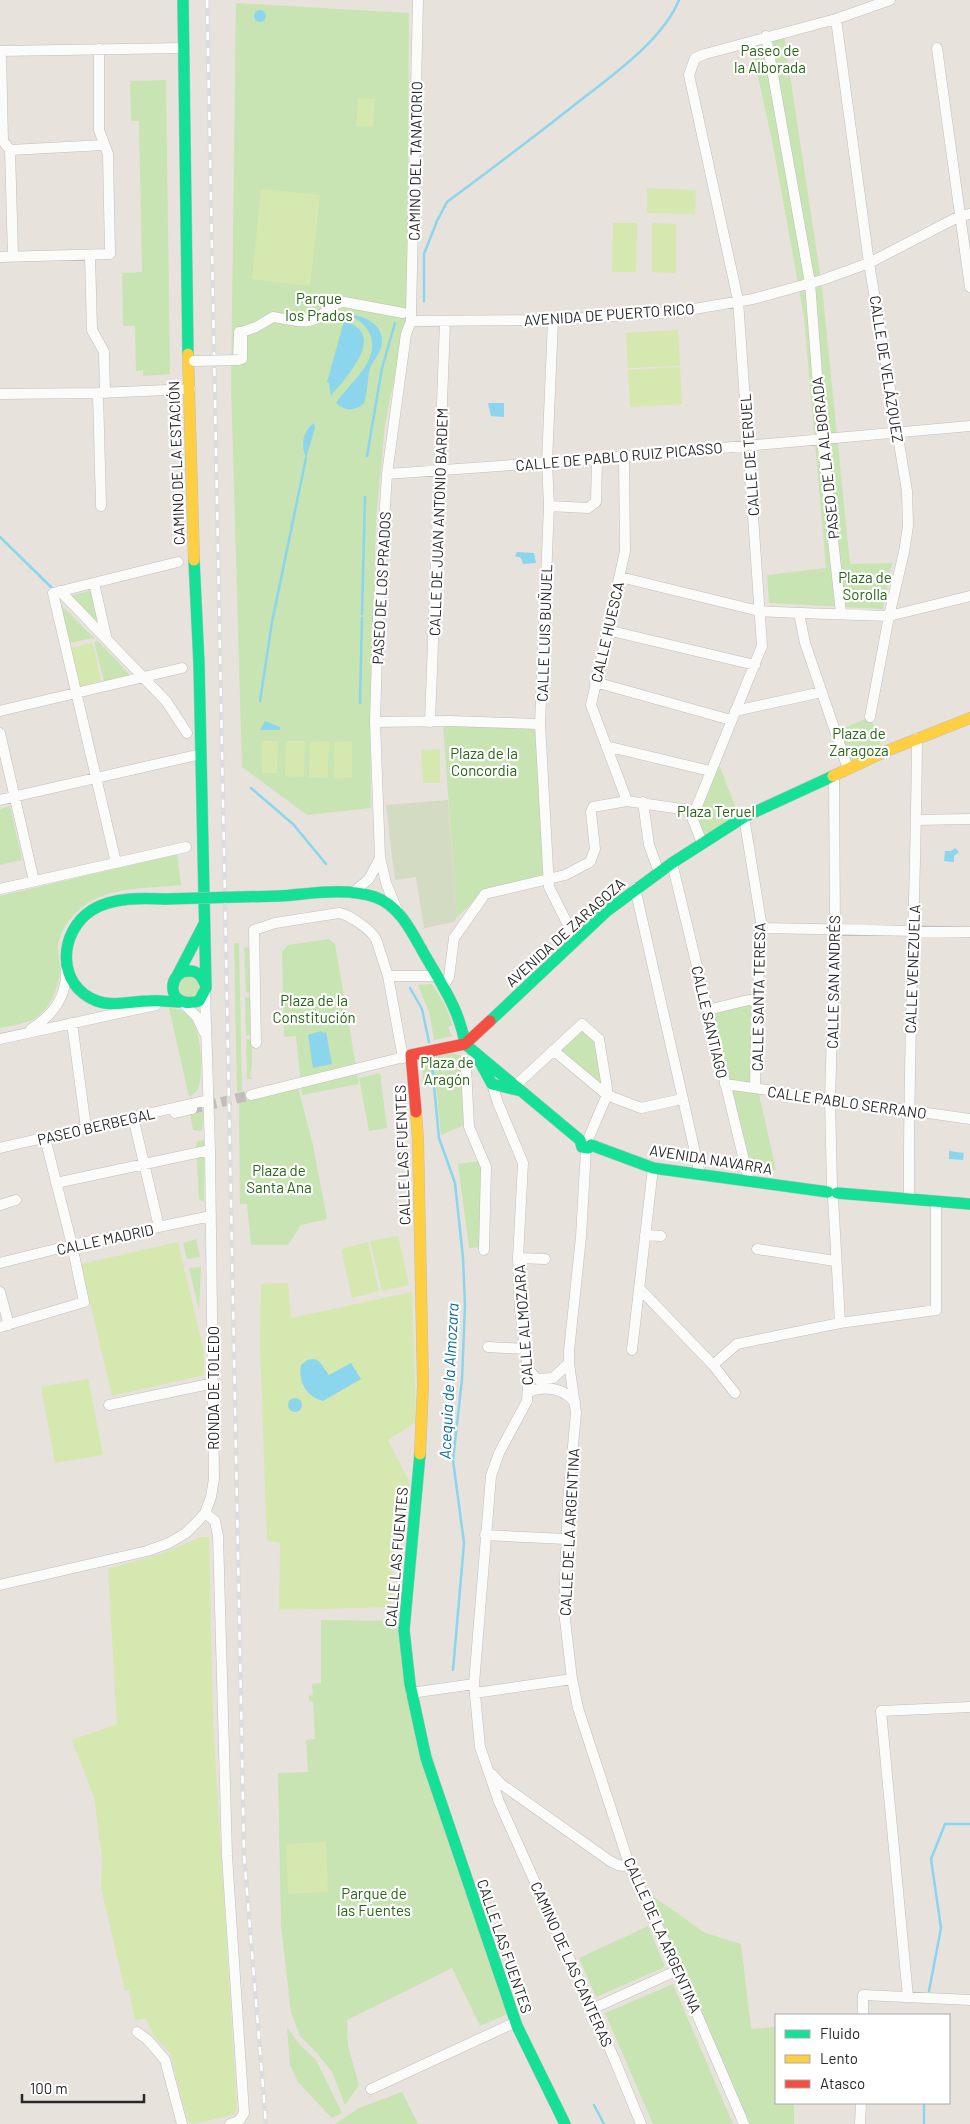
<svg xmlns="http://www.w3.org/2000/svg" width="970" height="2124" font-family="Barlow,sans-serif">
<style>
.green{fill:#c8e4b3}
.cemetery{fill:#d3dbc3}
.pitch{fill:#d5e8b0}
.water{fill:#8bd5ed}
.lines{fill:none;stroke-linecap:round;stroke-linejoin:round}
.stream{stroke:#8bd5ed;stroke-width:2.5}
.street-tunnel{stroke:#c1bdb8;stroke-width:10;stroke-dasharray:10 5;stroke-linecap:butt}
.street-casing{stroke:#c0bebe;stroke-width:11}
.fast-casing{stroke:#c0bebe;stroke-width:12}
.slow-casing{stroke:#c0bebe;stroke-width:12}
.jam-casing{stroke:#c0bebe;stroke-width:12}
.street{stroke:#fbfbfa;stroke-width:10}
.fast{stroke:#16e098;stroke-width:11}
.slow{stroke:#ffcf43;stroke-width:11}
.jam{stroke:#f24e42;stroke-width:11}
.rail-casing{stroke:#dcdcde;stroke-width:4.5}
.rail{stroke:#fff;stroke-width:2.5;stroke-dasharray:8;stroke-linecap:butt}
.street-bridge-casing{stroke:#c0bebe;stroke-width:11;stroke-linecap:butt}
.fast-bridge-casing{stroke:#c0bebe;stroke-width:12;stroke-linecap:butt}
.street-bridge{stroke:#fbfbfa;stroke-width:10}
.fast-bridge{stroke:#16e098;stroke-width:11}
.labels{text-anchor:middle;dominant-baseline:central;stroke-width:4.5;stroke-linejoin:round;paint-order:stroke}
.park-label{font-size:15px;fill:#286616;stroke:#fff}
.street-label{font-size:15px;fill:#282828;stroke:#fff}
.water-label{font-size:16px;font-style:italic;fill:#076c9c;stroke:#fff}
</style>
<rect width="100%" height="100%" fill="#e7e2dc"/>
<!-- green -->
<path class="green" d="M236,3L409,13L407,316L385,424L376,520L370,733L371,808L307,815L242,767L231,384Z
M784,36L822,287L850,564L892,563L883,609L769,603L767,575L826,568L804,317L773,145L751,45Z
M166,80L170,374L143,376V370L136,371L135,326H123L122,273L142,272L139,121H131L130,81Z
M92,590L101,626L70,596Z
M61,605L94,638L70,643Z
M98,641L130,675L104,681L94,642Z
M870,717L884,752L848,769L835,732Z
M443,724L529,727L535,731L537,736L544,876L486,890L457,917Z
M716,757L740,819L702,843L695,811Z
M10,806L22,860L0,865V809Z
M177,854L181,885C153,888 121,887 95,899C78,907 61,926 58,945C57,952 60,960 60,967C60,987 49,1013 30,1021C21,1024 10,1026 0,1028V896Z
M329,939L335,944L359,1084L302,1095L296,1036L284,1037L282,952L288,945Z
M234,943H239L242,1091L237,1092Z
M250,947L251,993L246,992L244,948Z
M179 987a10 10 0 1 1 20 0a10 10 0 1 1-20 0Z
M432,984L444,1003L453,1025L448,1027L452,1036L434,1040L429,1012L418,985Z
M245,997L252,998V1035H246Z
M754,1002L759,1094L776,1170L752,1169L712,1014Z
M169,1008C177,1008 184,1011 190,1016C200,1026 204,1073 199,1085C198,1091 194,1094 189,1097Z
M580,1028L594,1042L601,1083L558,1049Z
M246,1039L252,1040V1065L250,1076L253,1079H247Z
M452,1053L462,1056L466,1124L441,1135L436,1085L423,1087V1058Z
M380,1073L387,1128L369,1131L359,1078Z
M298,1087L313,1145L327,1219L301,1225L288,1245H251L247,1204H240L239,1102Z
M203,1111L202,1131L193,1130L190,1114Z
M204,1140V1202L199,1199L196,1145L198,1141Z
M481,1161L484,1167L482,1247L469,1248L458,1164Z
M196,1239L200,1257L187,1259L183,1243Z
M201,1267L199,1310L189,1268Z
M321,1620L396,1621L404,1630L410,1684L512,2012L480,2026L452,1968L347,2020L348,2046L359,2085L345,2105L332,2072L317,2053L300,2036L291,2012L281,1925L278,1773L308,1772L306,1740L315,1739L313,1702L309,1701V1696L313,1695L312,1684L321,1683Z
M647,1892L705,1933L741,1944L751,2029L776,2027V2103H794V2124H749Z
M648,1926L665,1967L596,1997L579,1958Z
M673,1984L733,2124H653L605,2013Z
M287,2027L300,2045L316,2060L342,2113L332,2118L298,2082L290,2065Z
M402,2092L418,2124H335L359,2108Z"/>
<!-- cemetery -->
<path class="cemetery" d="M448,800L457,917L454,922L424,928L416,877L395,880L386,805Z"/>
<!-- pitch -->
<path class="pitch" d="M358,98L375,99L373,126H356Z
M647,188L696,190L695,214L647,213Z
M261,189L320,195L310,286L252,279Z
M613,223H637L636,272H612Z
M652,223L676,224V273L652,272Z
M678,330L680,366L628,368L626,333Z
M680,367L682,404L630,407L628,370Z
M93,643L101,681L79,687L71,648Z
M262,741H278L277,773H262Z
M286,741H305L304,777L285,776Z
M329,741L328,778L309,777L310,742Z
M352,741V777L334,779V742Z
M440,749V783H423L421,750Z
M398,1236L409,1285L382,1291L370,1241Z
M178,1242L204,1352V1375L112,1396L81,1264Z
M368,1242L379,1291L352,1298L341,1249Z
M288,1283L291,1318L412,1292L416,1422L388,1440L409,1481L406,1527H395L391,1607L279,1610L280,1543L267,1541L260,1347L261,1284Z
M88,1379L103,1455L55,1463L41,1387Z
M201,1537H209L213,1722L237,2109L234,2115L192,2124L187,2119L170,2053L154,2037L146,2018L135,2020L129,1990L125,1991L101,1888L102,1857L94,1797L72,1740L117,1724L108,1569L160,1554Z
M326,1842L328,1892L288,1894L286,1844Z"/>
<!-- water -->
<path class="water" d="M254 16a6 6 0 1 1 12 0a6 6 0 1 1-12 0Z
M346,314C364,315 387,325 381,347C379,355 373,361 370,368C367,380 368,392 364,403C355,412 345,411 336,403C349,383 381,361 370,334C365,324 357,318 346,314Z
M344,321C389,334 346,377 331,396L329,383L327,382Z
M488,403H504V417L491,416Z
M314,423L315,428L306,458C301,445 302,432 314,423Z
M517,552L534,553L536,563L523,564L521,558L515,556Z
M265,721L280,727V730H260Z
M955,848L959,852L954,856V862L944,861L945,851H951Z
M321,1031L323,1033L326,1032L332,1064L313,1068L308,1035Z
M949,1151L964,1153L963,1160L949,1159Z
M314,1359L319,1361L329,1375L351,1363L361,1379L323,1401C305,1396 298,1381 301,1365L307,1360Z
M288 1405a7 7 0 1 1 14 0a7 7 0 1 1-14 0Z"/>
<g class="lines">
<!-- stream -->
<path class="stream" d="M424,301V254L437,221L447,202C489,171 531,139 572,107C607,79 662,42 679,0
M367,456L382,368L395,323
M0,537L52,588
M362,614L365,497
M260,701L272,622L306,458
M360,703L362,618
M251,788L293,824L326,864
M410,988L422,1009L429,1042
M432,1065L439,1138L455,1183L463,1258L465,1305L462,1379L453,1460L464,1543L453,1670
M929,1991L941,1928L931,1859L945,1824H970
M594,2105L604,2124
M924,2124V2103"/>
<!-- street-tunnel -->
<path class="street-tunnel" d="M192,1109L251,1095"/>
<!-- street casing -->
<g class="street-casing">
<path id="street" d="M836,19L869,263L907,491L908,526L904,552L889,616L870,717
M766,36L810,283L822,439L841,613
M937,48L970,287
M10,150L104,145
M90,255L92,330L104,352L105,393
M13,256L10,150L3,141L1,51L184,48
M0,257L110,254L108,154L99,130V49
M553,320L547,462L549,506L540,724L549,887L569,927L579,939
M411,321L553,320L676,312L753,299L822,280L869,263L960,216L970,214
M238,360L239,332L241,359H242V332L256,327L273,317C287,319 304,325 317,318C327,312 332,303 344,302L403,313
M98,393L101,506
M0,394L98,393L190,389
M624,457L625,551L591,705L627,801
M387,474L597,459L970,426
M549,506L588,508L596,502L597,459
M620,577L759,611L799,613L889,616L970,596
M94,583L106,636
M60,591L166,701L187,733
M799,613L805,643L848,769
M607,630L755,665
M595,682L731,720
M0,711L182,668
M735,711L822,692
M375,722L449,721L540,724
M430,722L445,322
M0,733L34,881
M606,746L710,771
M0,800L201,754
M643,802L649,845L659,872
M744,817L762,928L757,998L755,1088
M917,820L970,819
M702,843L693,820L695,811L762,646L738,300L689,75L695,58L705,54L836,19L890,0
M116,863L53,593L178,562
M672,863L749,1181
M635,888L700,1174
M0,889L186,847
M352,893L369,879L380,858
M397,910L386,883L380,857L375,722L378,618L387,474L406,334L411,321V313L418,0
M762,928L970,932
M388,976H437
M443,987L449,977L454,938L485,894L565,875L590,862L595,849L591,812L593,807L627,801L695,811
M184,1004L197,1017L204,1032
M707,1010L757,998
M72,1023L86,1128
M31,1029C53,1015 67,997 66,970
M0,1039L156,1005
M256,1043L254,930L275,923L339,913C350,915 370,929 376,939L388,976L403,1058
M553,1050L607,1095L641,1108L682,1099
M476,1055L466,1068L469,1127L486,1167L484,1250
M492,1084L498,1103L523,1163L518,1258L520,1310L529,1375L527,1401L499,1453L491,1476L474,1684L480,1747L499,1802L613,2056L641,2124
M725,1084L970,1119
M515,1086L582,1024L599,1039L607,1088V1095L589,1137
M251,1095L408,1056
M175,1113L192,1109
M133,1117L159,1227
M0,1148L208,1100
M586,1148L581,1237L569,1351V1363L576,1413L568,1501L564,1611L572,1679L578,1708L630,1867L678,1970L744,2124
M56,1183L210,1150
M832,1188L830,1100L835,930L834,775
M833,1197L840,1323
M909,1199C908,1045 916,892 917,738
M0,1205L16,1200
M645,1235L661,1236
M757,1249L835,1261
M518,1258L545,1259
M0,1263L72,1245L211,1216
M639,1288L713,1365L735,1393
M0,1292L9,1325
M0,1327L84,1302L72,1245L45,1138
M488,1347L526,1349
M632,1350L653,1168
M713,1365L737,1344L840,1323L936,1310V1201
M529,1370L537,1379L553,1378L569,1363
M528,1392C546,1385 562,1388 575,1402
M109,1405L214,1383
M205,1513L215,1521L218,1536L227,1856L244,2113L239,2121L230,2124
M485,1535L566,1539
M0,1585L147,1551L169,1543L186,1533L198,1521L205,1513L211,1497L214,1479L210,1150L205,993
M411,1693L474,1684
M475,1693L572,1679
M492,1774L501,1784L610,1861L618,1865L630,1867
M908,1997L881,1711L970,1707
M592,2009L678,1970
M863,2015V1995L970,2000
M137,2032L148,2040L165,2060L182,2124
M371,2089L516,2022
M860,2124L861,2103"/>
</g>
<!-- fast casing -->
<g class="fast-casing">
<path id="fast" d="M183,0L188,354
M194,560L199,664L206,988L199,1001C165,1011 166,969 191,971C199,972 202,977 205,984
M279,896C310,894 344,887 375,897C401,906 413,935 426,957C442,985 460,1011 465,1044
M166,899C142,898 113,897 92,910C58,932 56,986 97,1001C113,1007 133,1001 150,1001C160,1000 170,1002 180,1002
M178,974L204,924
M490,1021L607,911L672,863L744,817L833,776
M465,1044L580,1140L582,1147L588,1148L591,1145
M480,1062L492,1084L517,1090
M591,1145L653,1168L828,1192
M837,1193L970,1204
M420,1454L404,1630L410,1684L426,1758L517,2026L565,2124"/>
</g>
<!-- slow casing -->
<g class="slow-casing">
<path id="slow" d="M188,354L194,560
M833,776L884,752L970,718
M416,1112L418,1140L423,1385L420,1454"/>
</g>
<!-- jam casing -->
<g class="jam-casing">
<path id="jam" d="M416,1112L411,1055L465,1044L490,1021"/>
</g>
<!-- street -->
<use href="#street" class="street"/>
<!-- fast -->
<use href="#fast" class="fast"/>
<!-- slow -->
<use href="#slow" class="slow"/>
<!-- jam -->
<use href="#jam" class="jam"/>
<!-- rail casing -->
<g class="rail-casing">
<path id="rail" d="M207,0L244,1855L266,2124"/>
</g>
<!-- rail -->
<use href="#rail" class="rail"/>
<!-- street-bridge casing -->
<g class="street-bridge-casing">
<path id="street-bridge" d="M194,361L238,360"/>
</g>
<!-- fast-bridge casing -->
<g class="fast-bridge-casing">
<path id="fast-bridge" d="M166,899L279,896"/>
</g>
<!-- street-bridge -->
<use href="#street-bridge" class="street-bridge"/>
<!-- fast-bridge -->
<use href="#fast-bridge" class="fast-bridge"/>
</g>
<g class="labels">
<!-- park labels -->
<g class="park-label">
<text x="770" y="50">Paseo de<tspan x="770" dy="17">la Alborada</tspan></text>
<text x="319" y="298">Parque<tspan x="319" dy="17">los Prados</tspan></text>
<text x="865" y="577">Plaza de<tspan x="865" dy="17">Sorolla</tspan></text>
<text x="859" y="733">Plaza de<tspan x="859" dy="17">Zaragoza</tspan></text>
<text x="484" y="753">Plaza de la<tspan x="484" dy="17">Concordia</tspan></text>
<text x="716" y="811">Plaza Teruel</text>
<text x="314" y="1000">Plaza de la<tspan x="314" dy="17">Constitución</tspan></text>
<text x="447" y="1062">Plaza de<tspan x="447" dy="17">Aragón</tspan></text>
<text x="279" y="1170">Plaza de<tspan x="279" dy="17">Santa Ana</tspan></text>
<text x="374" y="1893">Parque de<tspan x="374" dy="17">las Fuentes</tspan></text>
</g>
<!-- street labels -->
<g class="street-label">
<text transform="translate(415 161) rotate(-89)">CAMINO DEL TANATORIO</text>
<text transform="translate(609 314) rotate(-4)">AVENIDA DE PUERTO RICO</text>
<text transform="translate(887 369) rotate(81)">CALLE DE VELÁZQUEZ</text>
<text transform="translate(749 455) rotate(-94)">CALLE DE TERUEL</text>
<text transform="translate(619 456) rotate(-5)">CALLE DE PABLO RUIZ PICASSO</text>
<text transform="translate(825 458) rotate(-96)">PASEO DE LA ALBORADA</text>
<text transform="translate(176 463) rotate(-92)">CAMINO DE LA ESTACIÓN</text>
<text transform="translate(438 522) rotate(-88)">CALLE DE JUAN ANTONIO BARDEM</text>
<text transform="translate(381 588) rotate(-87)">PASEO DE LOS PRADOS</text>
<text transform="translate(607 632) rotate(-77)">CALLE HUESCA</text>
<text transform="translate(544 633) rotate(-88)">CALLE LUIS BUÑUEL</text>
<text transform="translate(565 932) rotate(-42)">AVENIDA DE ZARAGOZA</text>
<text transform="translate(912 969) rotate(-88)">CALLE VENEZUELA</text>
<text transform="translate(833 982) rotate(-89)">CALLE SAN ANDRÉS</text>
<text transform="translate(758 997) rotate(-89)">CALLE SANTA TERESA</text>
<text transform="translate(710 1022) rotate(77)">CALLE SANTIAGO</text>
<text transform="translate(847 1102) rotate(8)">CALLE PABLO SERRANO</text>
<text transform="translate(96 1126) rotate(-13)">PASEO BERBEGAL</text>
<text transform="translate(402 1155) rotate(-92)">CALLE LAS FUENTES</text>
<text transform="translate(711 1159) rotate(9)">AVENIDA NAVARRA</text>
<text transform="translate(105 1239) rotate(-12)">CALLE MADRID</text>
<text transform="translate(523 1325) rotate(-94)">CALLE ALMOZARA</text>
<text transform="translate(213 1388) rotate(-90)">RONDA DE TOLEDO</text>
<text transform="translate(569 1532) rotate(-87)">CALLE DE LA ARGENTINA</text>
<text transform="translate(396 1557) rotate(-85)">CALLE LAS FUENTES</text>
<text transform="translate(663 1935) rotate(66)">CALLE DE LA ARGENTINA</text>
<text transform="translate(505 1946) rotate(71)">CALLE LAS FUENTES</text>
<text transform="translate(572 1964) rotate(66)">CAMINO DE LAS CANTERAS</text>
</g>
<!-- water labels -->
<g class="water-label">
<text transform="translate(448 1381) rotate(-87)">Acequia de la Almozara</text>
</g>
</g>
<!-- legend -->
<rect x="775" y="2014" width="175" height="90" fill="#ffffff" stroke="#a9a9a9"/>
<rect x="785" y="2030" width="25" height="8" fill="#16e098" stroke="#a9a9a9"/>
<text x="820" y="2039" font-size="15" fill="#282828">Fluido</text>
<rect x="785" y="2055" width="25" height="8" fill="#ffcf43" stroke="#a9a9a9"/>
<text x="820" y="2064" font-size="15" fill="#282828">Lento</text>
<rect x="785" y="2080" width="25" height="8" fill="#f24e42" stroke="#a9a9a9"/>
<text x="820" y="2089" font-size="15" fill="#282828">Atasco</text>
<!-- scale -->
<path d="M22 2094v8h122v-8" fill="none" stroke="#282828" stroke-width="2.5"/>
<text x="30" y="2094" font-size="15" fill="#282828" stroke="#ffffff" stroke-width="4" paint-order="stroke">100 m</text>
</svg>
